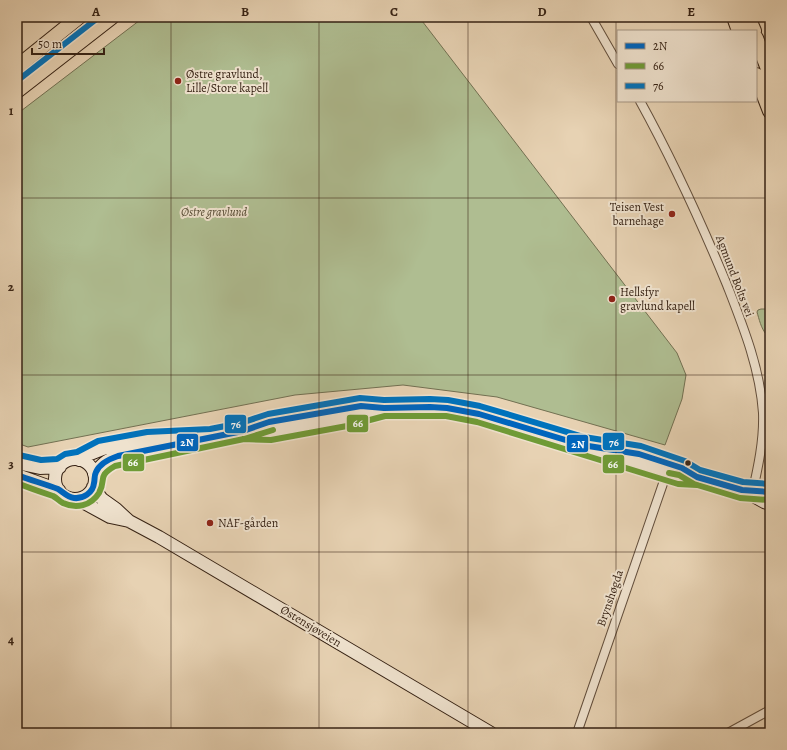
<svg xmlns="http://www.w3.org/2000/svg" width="787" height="750" font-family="Alegreya,serif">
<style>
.green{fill:#afbd91;stroke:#727052}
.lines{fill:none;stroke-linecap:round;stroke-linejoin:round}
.minor-casing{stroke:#624e3c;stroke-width:10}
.secondary-casing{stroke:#362214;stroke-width:14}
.trunk-casing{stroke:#362214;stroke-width:16}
.minor{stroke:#efe2ce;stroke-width:8}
.secondary{stroke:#efe2ce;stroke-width:12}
.trunk{stroke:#e7d2b3;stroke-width:14}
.bus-1-casing{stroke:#efe2ce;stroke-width:9}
.bus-2-casing{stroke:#efe2ce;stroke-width:9}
.bus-3-casing{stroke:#efe2ce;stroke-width:9}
.bus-1{stroke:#0065bd;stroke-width:6}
.bus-2{stroke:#6f9b36;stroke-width:6}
.bus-3{stroke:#0072bc;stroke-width:6}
.grid{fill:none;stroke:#362214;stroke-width:1;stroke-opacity:0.55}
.poi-dot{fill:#8f2418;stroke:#efe2ce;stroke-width:1.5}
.bus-dot{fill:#362214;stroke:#efe2ce;stroke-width:1.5}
.labels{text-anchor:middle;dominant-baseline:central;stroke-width:4;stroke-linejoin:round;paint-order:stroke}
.poi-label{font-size:12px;fill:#362214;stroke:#efe2ce;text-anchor:start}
.park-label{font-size:12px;font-style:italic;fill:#544933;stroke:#efe2ce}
.street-label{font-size:12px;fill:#362214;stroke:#efe2ce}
.line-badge{stroke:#efe2ce;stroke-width:1.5}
.badge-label{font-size:11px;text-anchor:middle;font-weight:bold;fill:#fff}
.neatline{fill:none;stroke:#362214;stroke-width:1.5}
.grid-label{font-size:13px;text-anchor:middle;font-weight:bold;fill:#362214}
</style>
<rect width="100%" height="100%" fill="#e7d2b3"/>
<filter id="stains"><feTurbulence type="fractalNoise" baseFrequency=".005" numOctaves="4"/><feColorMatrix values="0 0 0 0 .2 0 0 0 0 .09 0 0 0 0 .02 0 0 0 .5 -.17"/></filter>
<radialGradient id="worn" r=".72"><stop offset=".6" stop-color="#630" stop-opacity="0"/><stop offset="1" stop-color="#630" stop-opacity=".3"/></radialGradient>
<!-- green -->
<path class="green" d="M144,17H419L677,353L686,375L682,399L665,445L497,397L403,385L295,395L28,447L17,443V114Z
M761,309H765L770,314V334H766C761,328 759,319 757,312L758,310Z"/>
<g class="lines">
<!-- minor casing -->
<g class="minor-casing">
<path id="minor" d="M591,17L618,64
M640,101C673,161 701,222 727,285C743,326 760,368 763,413C764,440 758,468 752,494
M577,733L667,472
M728,733L770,710"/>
</g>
<!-- secondary casing -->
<g class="secondary-casing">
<path id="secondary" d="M243,431L270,432L346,418L384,408L410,407L447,408L479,414L506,422L680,476L697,477
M624,452L639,454L664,462
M55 479a20 20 0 1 1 40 0a20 20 0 1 1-40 0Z
M79,460C108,442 145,440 178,438
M17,463L40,468L60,467
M690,473L697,477L742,490L770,492
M94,474C101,465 107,459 118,456L243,431L269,422L361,406L373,407
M17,475L59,490
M93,487L102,499L116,509L129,521
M746,492L764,502L770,504
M77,499L110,517L129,521L159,537L491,733"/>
</g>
<!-- trunk casing -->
<g class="trunk-casing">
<path id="trunk" d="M734,17L739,31
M748,17L754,31
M756,38L770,74
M17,67L79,17
M756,75L770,111
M17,91L112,17"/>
</g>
<!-- minor -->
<use href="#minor" class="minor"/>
<!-- secondary -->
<use href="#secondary" class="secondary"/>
<!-- trunk -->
<use href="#trunk" class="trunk"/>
<!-- bus-1 casing -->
<g class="bus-1-casing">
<path id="bus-1" d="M17,475C30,480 45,484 58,489C63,492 67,497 74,498C83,499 93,493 94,483C95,479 94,476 96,472C100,463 109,459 118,456L243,431L269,422L361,406L384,408L430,407L447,408L479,414L582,445L639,454L682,468L697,477L742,490L770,492"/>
</g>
<!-- bus-2 casing -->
<g class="bus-2-casing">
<path id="bus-2" d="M243,439L271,440L347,426L385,416H446L477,422L678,484L697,485
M669,473L679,475L694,484L740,498L769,500
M17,483C29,488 41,492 53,496C57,498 59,501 63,503C76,509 91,506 99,493C107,479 96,477 115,466L244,439L273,430"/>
</g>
<!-- bus-3 casing -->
<g class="bus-3-casing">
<path id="bus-3" d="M17,81L99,17
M19,455L41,460L57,459L65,454L77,452L98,441L147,432L210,429L241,423L268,414L360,398L384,400L430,399L448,400L480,406L584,437L641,446L685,461L700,470L743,482L770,484"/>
</g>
<!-- bus-1 -->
<use href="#bus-1" class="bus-1"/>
<!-- bus-2 -->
<use href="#bus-2" class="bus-2"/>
<!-- bus-3 -->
<use href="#bus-3" class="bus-3"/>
</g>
<!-- grid -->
<path class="grid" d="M171,17V733M319,17V733M468,17V733M616,17V733M17,198H770M17,375H770M17,552H770"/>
<!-- markers -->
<g class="poi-dot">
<circle cx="178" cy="81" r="4"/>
<circle cx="672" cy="214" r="4"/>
<circle cx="612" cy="299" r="4"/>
<circle cx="210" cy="523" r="4"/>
</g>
<circle class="bus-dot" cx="688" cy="463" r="3.5"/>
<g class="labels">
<!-- poi labels -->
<g class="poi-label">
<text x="186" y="74">Østre gravlund,<tspan x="186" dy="14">Lille/Store kapell</tspan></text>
<text x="664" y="207" text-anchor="end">Teisen Vest<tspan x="664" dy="14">barnehage</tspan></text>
<text x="620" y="292">Hellsfyr<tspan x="620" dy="14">gravlund kapell</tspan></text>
<text x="218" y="523">NAF-gården</text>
</g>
<!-- park labels -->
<g class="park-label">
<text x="214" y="212">Østre gravlund</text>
</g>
<!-- street labels -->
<g class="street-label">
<text transform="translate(735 276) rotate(69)">Agmund Bolts vei</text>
<text transform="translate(610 598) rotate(-71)">Brynshøgda</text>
<text transform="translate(311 626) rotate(31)">Østensjøveien</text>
</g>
</g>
<g class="line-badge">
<rect x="346" y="414" width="23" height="19" rx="4" fill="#6f9b36"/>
<rect x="224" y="414" width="23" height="20" rx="4" fill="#0072bc"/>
<rect x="602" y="432" width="23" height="19" rx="4" fill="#0072bc"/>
<rect x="176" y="433" width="23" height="19" rx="4" fill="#0065bd"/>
<rect x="566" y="434" width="23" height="19" rx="4" fill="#0065bd"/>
<rect x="122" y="453" width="23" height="19" rx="4" fill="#6f9b36"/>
<rect x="602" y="454" width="23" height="20" rx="4" fill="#6f9b36"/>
</g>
<g class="badge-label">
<text x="358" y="427">66</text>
<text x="236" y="428">76</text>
<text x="614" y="446">76</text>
<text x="187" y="446">2N</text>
<text x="578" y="448">2N</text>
<text x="133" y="466">66</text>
<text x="613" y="468">66</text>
</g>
<!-- margin -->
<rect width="787" height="750" fill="none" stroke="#e7d2b3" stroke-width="44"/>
<!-- legend -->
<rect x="617" y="30" width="140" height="72" fill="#efe2ce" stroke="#a59584"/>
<rect x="625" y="43" width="20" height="6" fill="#0065bd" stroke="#a59584"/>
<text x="653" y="50" font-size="12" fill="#362214">2N</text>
<rect x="625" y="63" width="20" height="6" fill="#6f9b36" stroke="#a59584"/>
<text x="653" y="70" font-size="12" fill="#362214">66</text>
<rect x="625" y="83" width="20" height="6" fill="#0072bc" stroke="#a59584"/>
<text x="653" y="90" font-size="12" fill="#362214">76</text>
<!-- scale -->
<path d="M32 48v6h72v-6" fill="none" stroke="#362214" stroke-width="2"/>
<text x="38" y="48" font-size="12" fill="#362214" stroke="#efe2ce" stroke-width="3" paint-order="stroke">50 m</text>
<rect x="22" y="22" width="743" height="706" class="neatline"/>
<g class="grid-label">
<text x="96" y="16">A</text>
<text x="245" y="16">B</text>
<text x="394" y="16">C</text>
<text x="542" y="16">D</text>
<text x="691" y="16">E</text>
<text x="11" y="115">1</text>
<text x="11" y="291">2</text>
<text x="11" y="468">3</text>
<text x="11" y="644">4</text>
</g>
<rect width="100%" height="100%" filter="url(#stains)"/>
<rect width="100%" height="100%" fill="url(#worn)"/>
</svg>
